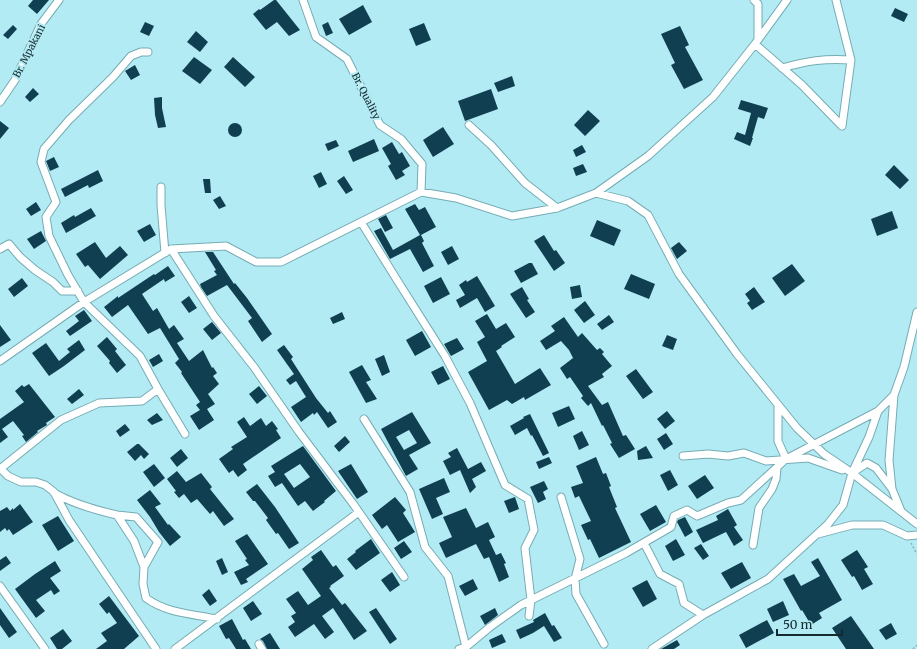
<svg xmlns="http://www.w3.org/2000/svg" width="917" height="649" font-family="Merriweather,serif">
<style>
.building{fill:#103f51;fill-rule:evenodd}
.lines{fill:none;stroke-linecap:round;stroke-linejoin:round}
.street-casing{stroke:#75acb4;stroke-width:9}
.path{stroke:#82b0b7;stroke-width:1.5;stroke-dasharray:2 2;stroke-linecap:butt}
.street{stroke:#fff;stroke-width:7}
.labels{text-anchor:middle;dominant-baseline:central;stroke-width:4;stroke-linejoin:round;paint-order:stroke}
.street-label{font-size:10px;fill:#142a2e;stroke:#b3ebf4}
</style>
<rect width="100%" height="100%" fill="#b3ebf4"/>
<!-- building -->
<path class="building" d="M33,0H49L37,14L28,6Z
M274,0H276L300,30L289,36L277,22L266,30L253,14L259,9L260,10Z
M363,5L372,22L349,35L339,19Z
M895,8L908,14L904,22L891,16Z
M145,22L154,26L149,36L140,32Z
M328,22L333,33L326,36L322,25Z
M424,23L431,40L416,46L409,29Z
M13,25L17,29L8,39L3,35Z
M680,26L689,45L685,47L703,80L684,89L671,65L675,63L661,34Z
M196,31L208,42L200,52L187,42Z
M194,57L212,70L200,84L182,71Z
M233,57L255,77L245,87L224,67Z
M135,65L140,75L131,80L125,71Z
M512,76L515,86L498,92L494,83Z
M33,88L39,94L30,102L25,97Z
M491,89L498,109L465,121L458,101Z
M162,97V108L166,127L158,128L155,115L154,98Z
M741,100L768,108L764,119L758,117L752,138H753L750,146L734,139L737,132L745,135L751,113L738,109Z
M588,110L600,121L585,136L574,125Z
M0,121L9,128L0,139Z
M228 130a7 7 0 1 1 14 0a7 7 0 1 1-14 0Z
M443,127L454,144L433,157L423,140Z
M374,139L379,151L353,162L348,151Z
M336,140L339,146L328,151L325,144Z
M392,142L399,154L402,152L410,166L402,171L405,175L396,180L388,166L391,164L382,148Z
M582,145L586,152L576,157L573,150Z
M54,157L59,167L50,171L46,161Z
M583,164L587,172L576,176L573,168Z
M894,165L909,180L900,189L885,175Z
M98,170L103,181L89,188L88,185L65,197L61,189Z
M321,172L327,184L319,188L313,176Z
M344,176L353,190L346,194L337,181Z
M203,179H210L211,193H205Z
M220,196L226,206L219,209L213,200Z
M36,202L41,210L31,216L26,209Z
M415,204L419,210L425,207L436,227L421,235L424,241L422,243L434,266L423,272L410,249L390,259L374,231L381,228L393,250L420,235L405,209Z
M91,208L96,216L66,233L61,223L74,215L75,217Z
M892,211L898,228L877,236L871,219Z
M386,215L393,228L385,232L378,219Z
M597,220L621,230L614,246L590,236Z
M150,224L156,235L144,242L137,231Z
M41,231L46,241L34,249L27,239Z
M544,235L554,251L556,250L565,263L554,271L534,241Z
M95,242L106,258L120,246L128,255L100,279L88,265L85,267L76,254Z
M679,242L687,251L677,259L671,248Z
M452,246L459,259L448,265L441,252Z
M205,252H213L234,284L235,283L247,298L272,334L262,342L248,321L252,318L227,285L207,296L201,287L200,284L217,275L214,271L216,270Z
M529,263H532L538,274L521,283L514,271Z
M792,264L805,281L785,296L772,278Z
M168,266L175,276L165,282L164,279L142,294L153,311L157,308L169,329L174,325L184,339L177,343L189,361L203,350L212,368L213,367L217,373L213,376L219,384L208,394L215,404L207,409L214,420L199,430L190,416L200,410L196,405L200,402L181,373L182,372L175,363L179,359L160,328L148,334L128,305L112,317L104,307L118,296V298L154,274L155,275Z
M631,274L655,284L649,299L624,289Z
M477,276L495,306L485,312L477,298L460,308L456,300L465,295L459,285L466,280L467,282Z
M441,277L450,294L433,303L424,286Z
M22,278L28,286L14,297L8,289Z
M580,285L582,297L572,299L570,287Z
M522,287L529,299L527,300L535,312L526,318L510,294Z
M754,287L765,302L752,310L747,303L750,301L745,294Z
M189,296L197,308L189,313L181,302Z
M585,301L595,315L584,323L574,310Z
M84,310L92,321L70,336L66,331L79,321L75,316Z
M342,312L345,319L333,324L330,318Z
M487,314L496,329L506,323L515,337L501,346L502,347L496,351L515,384L540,368L551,385L525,400L524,397L512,404L507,400L489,410L468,372L487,361L477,342L485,337L475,321Z
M609,315L614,322L602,330L597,324Z
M564,317L578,337L582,333L597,350L600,348L604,352L602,354L612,366L602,374L604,377L588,386L602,405L608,402L623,436L626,435L635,449L619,458L610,444L612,443L603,425L602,426L591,403L588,406L581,398L583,396L570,377L567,379L560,368L573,358L569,350L561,341L546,350L540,341L555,331L551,326Z
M212,322L221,333L212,340L203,329Z
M0,325L11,340L0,347Z
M422,331L431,347L415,356L406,340Z
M667,335L677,339L673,350L662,346Z
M107,337L117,349L115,351L126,365L117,373L109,363L110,361L97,346Z
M457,338L464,349L451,356L444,344Z
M79,340L85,350L64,366L49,376L32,353L46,343L59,361L70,352L67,349Z
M284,345L293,357L291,359L316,398L328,413L330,411L337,422L328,428L317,412L314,415L313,413L301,422L291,407L306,397L296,381L290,385L286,380L294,374L277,350Z
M159,354L163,361L153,367L149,360Z
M384,355L390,372L382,376L375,359Z
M362,365L371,380L366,382L377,399L366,403L349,372Z
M443,366L450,379L438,385L431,372Z
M636,369L653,392L643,399L626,376Z
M29,384L55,417L46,423L47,425L37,431L38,432L26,442L22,436L24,435L13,421L2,429L8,437L0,443V419L24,402L15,391L22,385L24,387Z
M259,386L267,396L257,404L249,394Z
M79,389L84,395L72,404L67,399Z
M569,406L575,419L558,427L552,413Z
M667,411L675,421L665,429L657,419Z
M412,412L431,443L409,455L418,469L406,476L381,429ZM409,430L417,443L404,450L396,437Z
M157,413L163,420L152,425L147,420Z
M530,414L549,453L543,456L532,435L531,436L527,428L515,435L510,426L524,418L523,417Z
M244,417L250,426L261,418L266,426L272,421L278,429L276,430L281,438L243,464L247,470L238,477L233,470L229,473L219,459L233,449L231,447L247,437L237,422Z
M125,424L130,430L120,437L116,431Z
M582,431L589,445L579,450L573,436Z
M666,433L673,444L664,450L657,439Z
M345,436L350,442L339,452L334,446Z
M137,444H139L149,454L144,459L141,455L135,461L127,452Z
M303,446L336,491L324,501L325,502L313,511L305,501L298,506L282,483L275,487L268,476L275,472L271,466ZM300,464L310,477L294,488L284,474Z
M646,446L653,458L638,460L637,451Z
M457,448L468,469L481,462L486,471L472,479L476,487L470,493L460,470L450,475L443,461L451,457L448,453Z
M181,449L188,458L177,467L170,458Z
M549,457L552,463L539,469L536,462Z
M596,457L603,474L606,473L611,486L609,487L617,507L615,508L631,542L599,558L590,539L588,540L581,525L591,521L579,496L575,498L571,487L583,483L576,466Z
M154,464L165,478L154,487L143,472Z
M351,464L368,492L357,499L338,471Z
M670,470L678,485L668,491L660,475Z
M177,471L186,482L201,473L212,487L210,489L234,519L224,526L213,511L210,514L197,499L191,503L184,494L179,498L174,492L176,491L167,479Z
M705,475L714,488L697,499L688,486Z
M444,478L450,492L436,498L443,514L432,519L419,489Z
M544,481L548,489L543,492L546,499L538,503L530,487Z
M257,484L275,507L299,543L289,549L278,533L276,534L266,520L268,518L255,501H253L246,492Z
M150,490L161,504L155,507L168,525L169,524L181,537L170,546L159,532L150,517L137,500Z
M395,497L406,510L403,513L415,532L398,542L387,525L382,529L372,515Z
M515,497L519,509L509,513L504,501Z
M20,504L33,522L13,535L9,529L7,531L5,528L0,532V511L7,507L10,511L13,508V510Z
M656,505L666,522L650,531L640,514Z
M466,508L476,528L488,522L495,537L489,540L496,555L501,553L506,563L504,564L509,577L499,582L489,557L484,559L476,544L446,558L439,543L452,537L443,517Z
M728,509L737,525L734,527L743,540L734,546L726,532L703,543L696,530L718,520L716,516Z
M58,516L74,541L58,551L42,525Z
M685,517L693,532L685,537L677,522L678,520Z
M247,534L268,564L246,579L248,582L241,585L234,572L249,565L245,560L247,559L235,541Z
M371,539L380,553L356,570L347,559L356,552L355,551Z
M676,539L685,555L673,561L665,546Z
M404,541L412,552L401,559L394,548Z
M701,544L709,556L703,560L694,548Z
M321,550L333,567L336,565L344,576L330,586L331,587L329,588L342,605L345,603L367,631L354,640L333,608L322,616L334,632L325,639L314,624L295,637L288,627L295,622L291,616L296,613L286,599L298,591L308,605L321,596L302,569L313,560L311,557Z
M857,550L868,567L864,569L873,584L862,590L854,576L852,577L841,560Z
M6,556L11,563L0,571V560Z
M222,558L228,572L222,575L216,561Z
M818,558L842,600L819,613L822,618L811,625L802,610L801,611L783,579L794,574L801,586L820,576L811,562Z
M55,561L61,571L50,578L60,591L54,595L51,590L36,600L45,611L36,618L15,589L35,574Z
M742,562L751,578L731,589L721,573Z
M392,572L400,585L390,592L381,580Z
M473,579L478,589L465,596L459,586Z
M647,580L657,599L643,607L632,588Z
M209,589L217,601L210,606L202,595Z
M109,596L139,636L124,649H96L107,641L101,633L117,623L109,612L107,614L99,604Z
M253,601L262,614L251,621L243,608Z
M783,601L789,615L773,622L767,609Z
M0,608L17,632L9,638L0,625Z
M376,608L397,639L390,644L369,612Z
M495,608L498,615L485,625L480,616Z
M545,613L552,626L554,625L562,638L554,642L544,626L533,633L520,639L516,630L534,622L533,620Z
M851,616L874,649H846L832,628Z
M232,619L243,640L245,639L251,649H236L229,638L226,639L219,626Z
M767,620L774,633L746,648L739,635Z
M891,623L897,634L886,640L879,630Z
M63,629L72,641L62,649H57L50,638Z
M270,633L280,649H267L263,641L260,639Z
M502,634L506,642L492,648L489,640Z
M677,640L680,645L674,649H661Z"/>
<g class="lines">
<!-- street casing -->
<g class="street-casing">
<path id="street" d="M303,0L316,37L347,59L380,125L401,139L422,164L421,192
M754,0L758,4V39
M836,0L851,60L842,126
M755,44L802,85L842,126
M148,52H141L131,56L113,77L69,120L44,149L41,162L56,202L46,217L49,236L68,275L84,302L140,356L158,389L185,434
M782,68C807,61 825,58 851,60
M0,102L15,80L41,24L59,0
M469,125L491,145L525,183L557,208
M161,187V205L165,253
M596,193L628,201L648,215L679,274L737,354L797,428L824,454L852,473L917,524
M361,222L397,280L445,356L470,403L505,485L528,499L534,530L525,548L531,600L529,616
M0,249L9,244L20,257L35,270L53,282L62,291H78
M171,249L214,316L254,367L299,432L354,505L404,577
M0,361L84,302L171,249L226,246L256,262H281L421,192L456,198L512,216L557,208L596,193L648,156L713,97L755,44L787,0
M894,395L889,460L892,489L901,511
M778,405V441L786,459
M364,419L410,492L425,547L448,576L466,647
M683,456L708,454L728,456L744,453L766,461L808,458L842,470
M0,469L61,420L99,403L142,401L158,389
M1,469L8,476L21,482H36L45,485L54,492L69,520L156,649
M852,473L867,463L876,468L892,489
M54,493C74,504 95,510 117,515L134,541L144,567L143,584L146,598C166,613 192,614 217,619
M561,497L580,559L575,579L576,594L604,644
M117,515L136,517L158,542L144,567
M818,534L852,525H883L907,536L917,535
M644,543L660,574L679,584L684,603L703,615
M753,545L759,508L772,489L776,479L777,468
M0,586L45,649
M259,644L262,649
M175,649L359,512
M459,649L466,647L490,627L521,605L626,553L671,527L674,516L687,510L697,516L728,503L741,500L786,459L878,411L894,395L904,367L917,312
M652,649L703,615L768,579L828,524L843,505L852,473L869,437L878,411"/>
</g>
<!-- path -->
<path class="path" d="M911,543L917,554
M913,649L917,645"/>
<!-- street -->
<use href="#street" class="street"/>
</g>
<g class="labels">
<!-- street labels -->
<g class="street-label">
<text transform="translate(29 51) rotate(-63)">Br. Mpakani</text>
<text transform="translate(366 96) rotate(63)">Br. Quality</text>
</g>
</g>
<!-- scale -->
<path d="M777 629v6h65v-6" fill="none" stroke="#142a2e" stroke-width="2"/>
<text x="783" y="629" font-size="12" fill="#142a2e" stroke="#b3ebf4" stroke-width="3" paint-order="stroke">50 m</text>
</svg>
